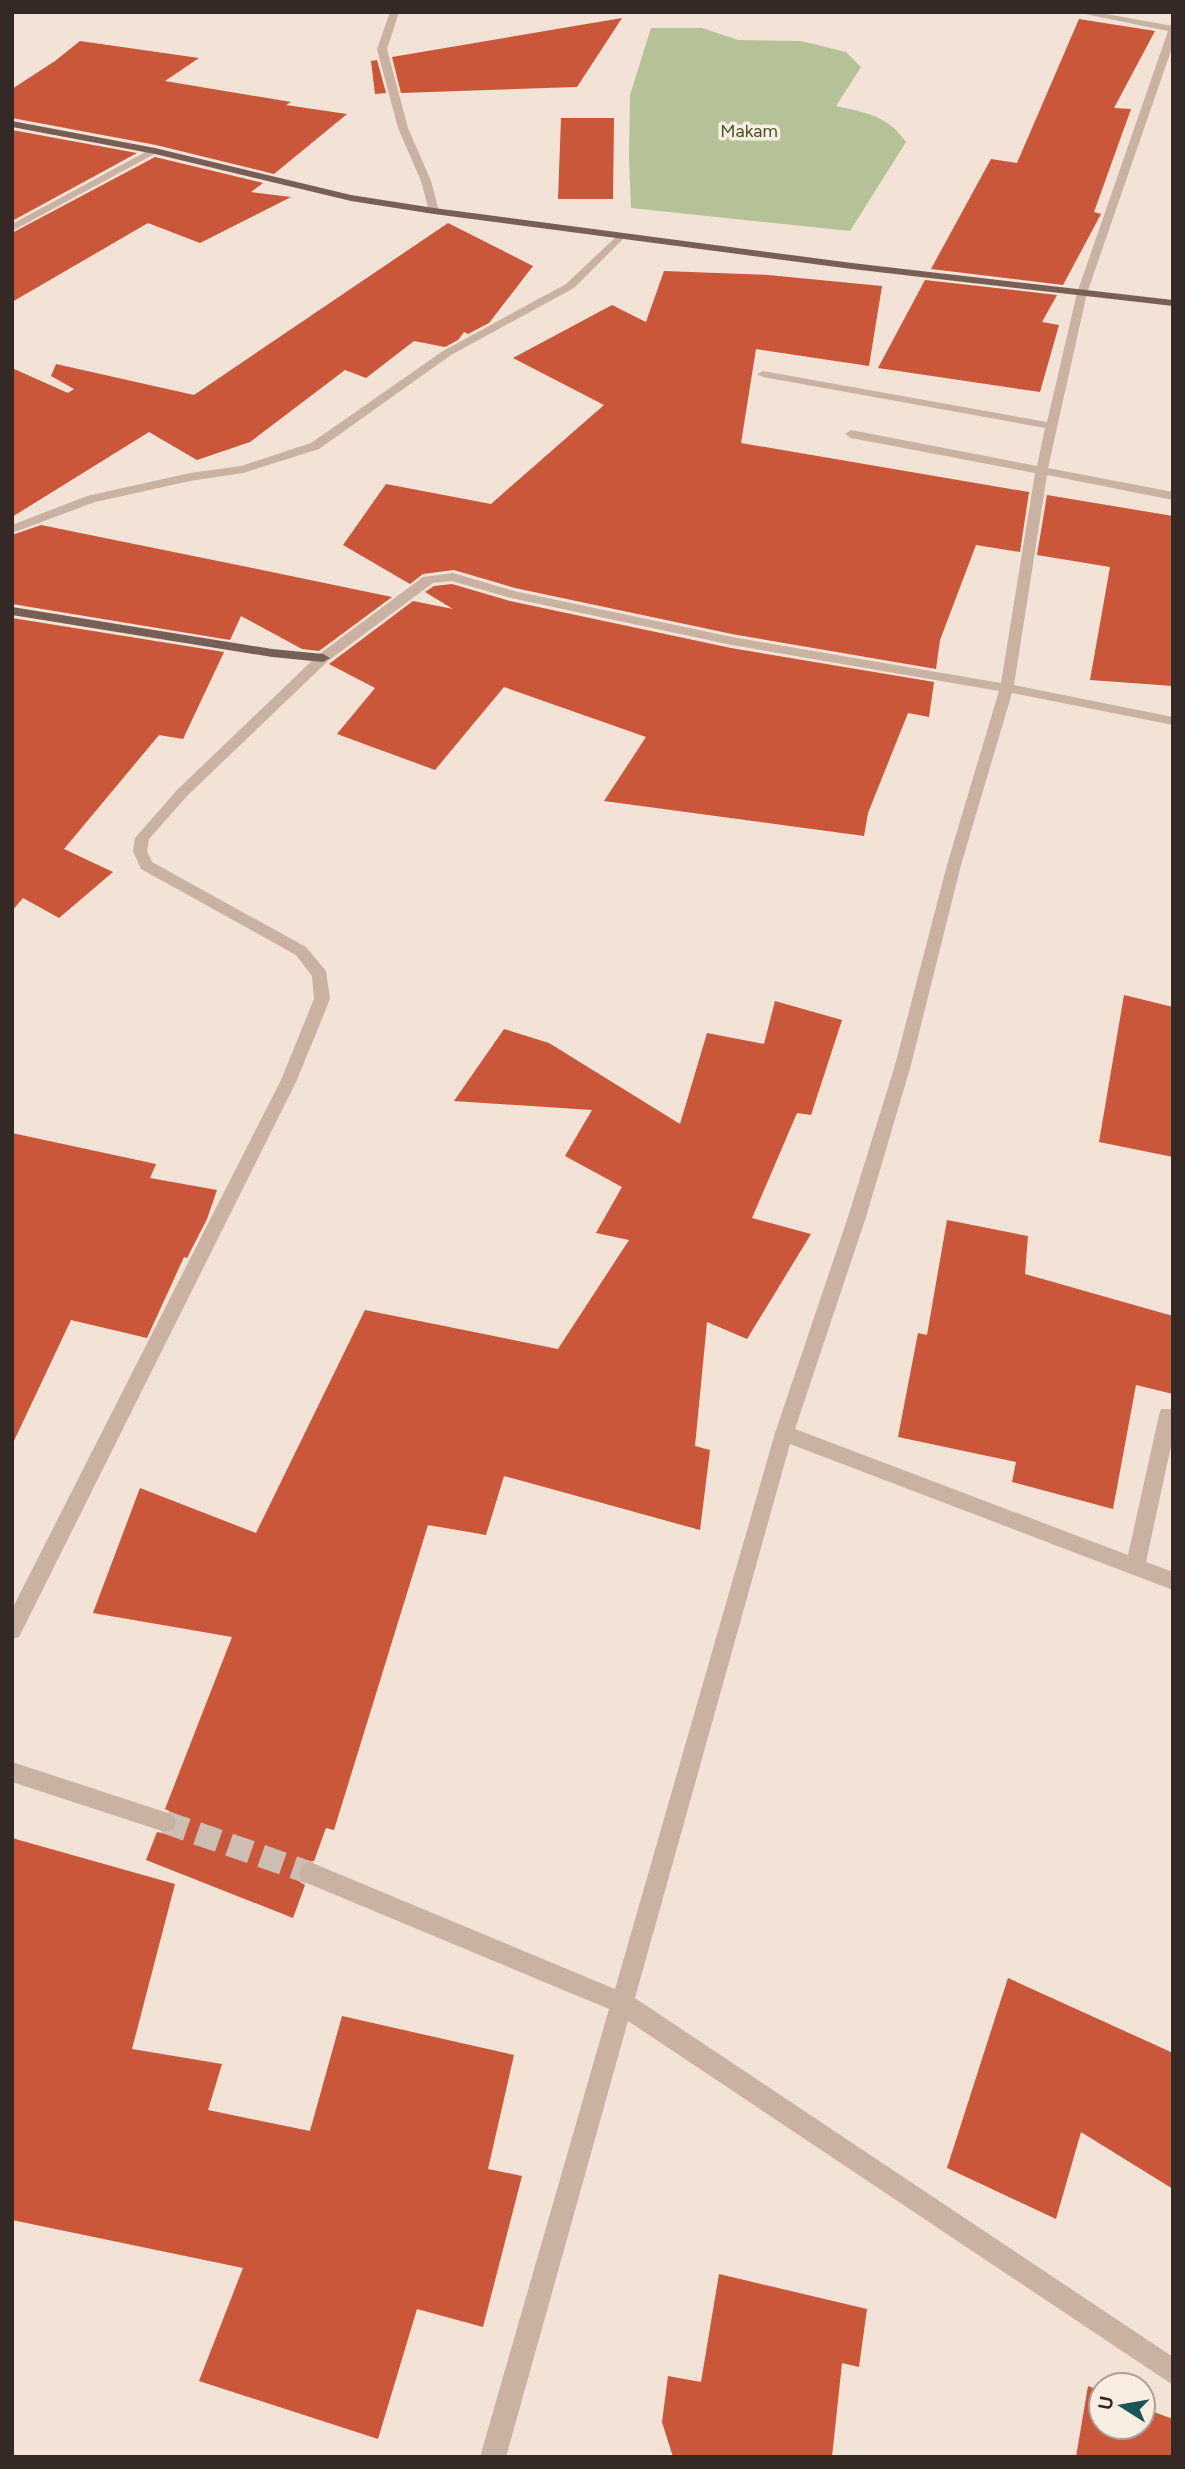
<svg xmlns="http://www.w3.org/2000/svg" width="1185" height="2469" font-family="Figtree,sans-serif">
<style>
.green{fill:#b5c196}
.building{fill:#cb573b}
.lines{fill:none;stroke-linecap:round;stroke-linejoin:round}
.minor-tunnel{stroke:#ccbeb3;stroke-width:23;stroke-dasharray:23 11;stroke-linecap:butt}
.minor{fill:#cab2a2;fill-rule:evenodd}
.major{fill:#775f55;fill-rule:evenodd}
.labels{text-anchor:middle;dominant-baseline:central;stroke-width:7;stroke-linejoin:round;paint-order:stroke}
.far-park-label{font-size:18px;fill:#455328;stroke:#faeee2}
</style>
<rect width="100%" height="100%" fill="#f2e3d6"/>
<!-- green -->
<path class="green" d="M651,28H702L738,40L801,41L846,52L861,67L836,106C866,113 887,115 906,142L850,231L631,208L629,158L630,95Z"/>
<!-- building -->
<path class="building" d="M622,18L577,87L401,93L392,57Z
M1079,19L1155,31L1114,108L1131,109L1094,212L1101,214L1063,285L931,269L991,159L1017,163Z
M80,41L199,58L165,81L291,102L286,105L347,114L274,174L156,145L12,118V89L55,61Z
M377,60L386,93L375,94L371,61Z
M561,118H614L613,199H558Z
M12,130L137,153L12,221Z
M155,157L263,183L251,192L291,197L200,243L148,223L12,302V233Z
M448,223L533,266L489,323L468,334L464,332L458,340L445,347L414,341L366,378L345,370L250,442L197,460L149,432L12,517V368L68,393L74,389L51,376L56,364L194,395Z
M664,271L768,275L882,286L869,366L756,349L741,443L1029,492L1020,552L976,545L940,640L936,669L732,634L515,588L454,570L423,574L410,584L343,545L386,484L491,504L604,405L513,358L612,305L646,322Z
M925,280L1057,295L1042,322L1059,325L1040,392L878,368Z
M1047,495L1173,516V686L1090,680L1110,567L1037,555Z
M41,525L262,570L392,597L319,651L302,649L241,616L230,640L12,604V535Z
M452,584L510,601L731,648L934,682L929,717L908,713L868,813L864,836L604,801L646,737L504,687L435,770L337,734L375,688L329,664L413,601L453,609L425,592L434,586Z
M12,618L224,652L183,739L159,735L64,849L113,872L59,918L23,898L12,911Z
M1124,995L1173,1007V1157L1099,1142Z
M775,1001L842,1020L811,1115L797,1113L752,1218L811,1234L747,1339L707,1322L695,1446L710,1450L700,1530L504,1476L486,1535L428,1525L334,1830L326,1828L314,1861L301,1863L297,1872L300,1882L305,1885L293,1918L146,1860L157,1832L166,1834L174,1831L178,1823L175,1814L165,1809L232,1637L93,1613L140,1488L256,1533L365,1310L558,1349L629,1240L596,1233L622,1187L565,1156L592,1110L454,1101L504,1029L549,1043L680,1124L707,1033L764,1044Z
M12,1133L156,1164L150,1178L217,1190L207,1219L187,1258L184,1257L147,1338L71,1320L12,1445Z
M947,1220L1028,1236L1025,1274L1173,1316V1394L1136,1385L1113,1509L1012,1482L1016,1462L898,1437L918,1333L927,1335Z
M12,1838L175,1884L132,2049L222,2064L208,2110L310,2131L342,2016L514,2055L488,2169L522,2176L483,2327L417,2309L378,2439L199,2381L243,2268L12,2220Z
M1008,1978L1173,2053V2189L1081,2132L1056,2219L947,2168Z
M719,2274L867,2309L859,2367L842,2363L832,2457H673L662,2422L668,2376L701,2382Z
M1088,2386L1101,2391V2427H1143V2408L1173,2419V2457H1076Z"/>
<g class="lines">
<!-- minor-tunnel -->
<path class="minor-tunnel" d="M165,1822L310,1873"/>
<!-- minor -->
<path class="minor" d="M390,12H399L387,49L408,128L431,181L439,211L434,214L429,211L421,181L398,128L377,49Z
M1075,12H1095L1173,26V45L1087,293L1048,468L1173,492V500L1047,475L1014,685L1173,717V725L1012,693L961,865L911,1065L866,1217L795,1429L1128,1555L1159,1415L1161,1409H1173V1437L1146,1562L1173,1572V1590L790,1444L635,1998L1173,2357V2385L628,2021L506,2457H480L609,2009L302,1881L299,1873L302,1865L310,1862L615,1989L775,1433L848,1217L895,1065L947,865L999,691L732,645L511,598L452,581L433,583L328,661L187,796L149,839L147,851L152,862L306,947L326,971L330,999L297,1080L19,1637L12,1639V1609L281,1080L314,999L312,976L296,955L141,869L133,851L135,838L177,790L318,655L423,577L453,573L514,591L732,637L1001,683L1035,473L851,438L845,434L851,430L1037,466L1045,428L763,377L757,374L763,371L1047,422L1077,293L1168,31Z
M151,149L160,151L12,231V224Z
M619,234L623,235V239L574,288L451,355L319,449L243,473L190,481L95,502L12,533V525L87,496L190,473L241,466L311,443L443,351L566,284Z
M12,1762L165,1812L173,1815L176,1822L173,1829L165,1832L12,1782Z"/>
<!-- major -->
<path class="major" d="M12,121L155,148L351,195L434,208L852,263L1173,300V306L852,269L434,214L351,201L155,154L12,127Z
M12,607L272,649L323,654L330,658L323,662L272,657L12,615Z"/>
</g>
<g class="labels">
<!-- far-park labels -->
<g class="far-park-label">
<text x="749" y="131">Makam</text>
</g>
</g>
<!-- border -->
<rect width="1185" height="2469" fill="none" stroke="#342925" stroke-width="28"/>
<!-- north arrow -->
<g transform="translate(1122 2406) rotate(281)"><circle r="33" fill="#faeee2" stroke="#ab9f96" stroke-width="2"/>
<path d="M0-5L12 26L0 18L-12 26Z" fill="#195657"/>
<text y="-10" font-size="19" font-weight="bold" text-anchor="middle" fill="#342925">U</text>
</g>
</svg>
